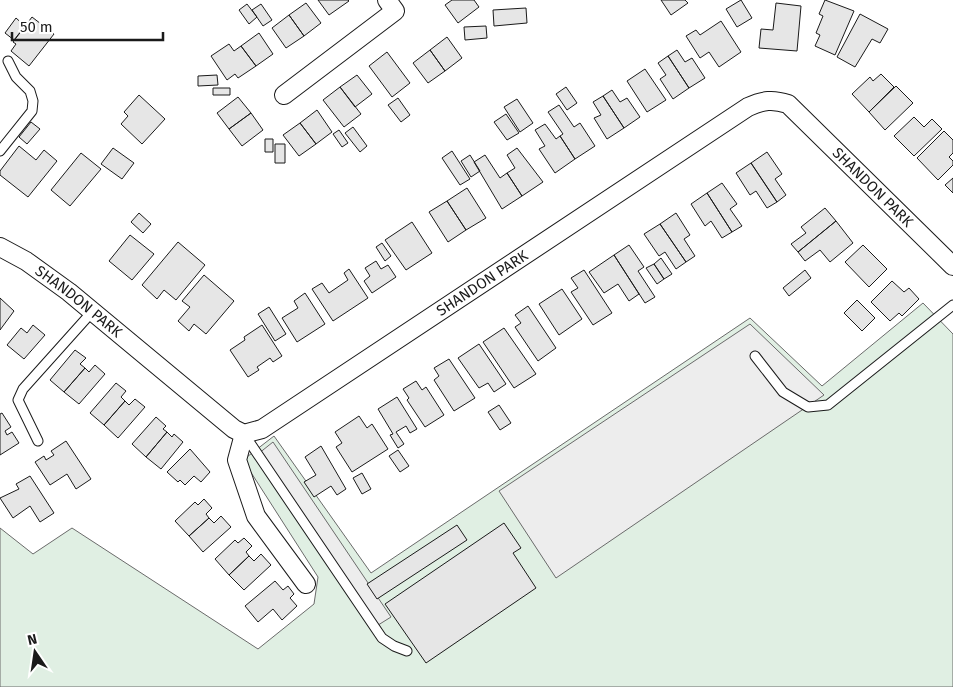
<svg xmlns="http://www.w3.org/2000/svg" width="953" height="687" font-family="'Fira Sans',sans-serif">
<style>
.green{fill:#e0efe3;stroke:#6a6a6a}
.parking{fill:#ededed;stroke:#6a6a6a}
.building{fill:#e6e6e6;stroke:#1a1a1a}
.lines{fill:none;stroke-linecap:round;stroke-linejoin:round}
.service-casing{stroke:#1a1a1a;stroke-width:11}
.minor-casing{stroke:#1a1a1a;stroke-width:20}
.service{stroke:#fff;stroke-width:9}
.minor{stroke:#fff;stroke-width:18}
.labels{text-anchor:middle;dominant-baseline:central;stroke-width:4;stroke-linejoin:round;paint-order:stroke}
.street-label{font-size:15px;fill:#1a1a1a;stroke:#fff}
</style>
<rect width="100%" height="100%" fill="#fff"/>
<!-- green -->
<path class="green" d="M923,303L953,334V687H0V528L33,554L72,528L258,649L314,604L318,577L243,460L274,436L371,573L750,318L822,386Z"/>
<!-- parking -->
<path class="parking" d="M750,324L824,395L556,578L499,491Z
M273,442L391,617L375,627L258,454Z"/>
<!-- building -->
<path class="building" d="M318,0H348L349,1L329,15Z
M452,0H474L479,7L458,23L445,5Z
M661,0H685L688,3L671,15Z
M741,0L752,18L737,27L726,9Z
M825,0L854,11L835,55L815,46L820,35L816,33L823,16L819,14Z
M306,3L321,23L304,36L289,15Z
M776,3L801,6L797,51L759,48L761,29L773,30Z
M247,4L257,17L249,24L239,10Z
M261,4L272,20L263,26L252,10Z
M526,8L527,23L494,26L493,10Z
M860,14L888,29L880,43L872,39L855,67L837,57Z
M289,15L304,36L286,48L272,28Z
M32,17L54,34L29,66L11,51L16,44L13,42Z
M16,18L25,26L14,40L5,33Z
M721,21L741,52L719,67L709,52L700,58L686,36L696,30L700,35Z
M486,26L487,38L465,40L464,27Z
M259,33L273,54L256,66L241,46Z
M447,37L462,58L445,71L430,50Z
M229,44L234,51L241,46L256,66L238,78L235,74L227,80L211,56Z
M430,50L445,71L428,83L413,63Z
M677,50L685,62L692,58L705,78L689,88L668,56Z
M387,52L410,83L392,97L369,66Z
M668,56L689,88L673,99L660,79L666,75L658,63Z
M645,69L666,100L647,112L627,81Z
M881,74L894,87L869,112L852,94L870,77L873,81Z
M217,75L218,85L198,86V76Z
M357,75L372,94L355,107L340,87Z
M896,86L913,103L885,130L869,112Z
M340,87L361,114L344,127L323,100Z
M566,87L577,103L567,110L556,94Z
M213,88H230V95H213Z
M612,90L620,102L627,98L640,117L624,128L603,96Z
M139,95L165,119L142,144L121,124L128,116L124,112Z
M603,96L624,128L607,139L594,118L601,115L593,102Z
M238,97L251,113L229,129L217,113Z
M398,98L410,115L401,122L388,105Z
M517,99L533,123L520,132L504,107Z
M559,105L574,127L580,123L595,146L575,159L560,136L563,134L548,112Z
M317,110L332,132L316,144L300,123Z
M251,113L263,130L242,146L229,129Z
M506,114L519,133L507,140L494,122Z
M914,117L924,127L932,119L942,129L914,156L894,136Z
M31,122L40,129L27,144L19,137Z
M300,123L316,144L299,156L283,135Z
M545,124L556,139L560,136L575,159L555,173L539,149L545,146L535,130Z
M353,127L367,146L360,152L345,133Z
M339,130L348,143L342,147L333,134Z
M944,131L953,140V153L949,157L953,161V165L938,180L917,158Z
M265,139H273V152H265Z
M275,144H285V163H275Z
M19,146L36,160L44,150L57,161L28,197L0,175V171Z
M113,148L134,163L122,179L101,164Z
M517,148L543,182L522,196L507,173L515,168L507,155Z
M452,151L470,179L460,185L442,158Z
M767,152L782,174L775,179L786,195L777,202L751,163Z
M81,153L101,169L70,206L51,190Z
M470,155L480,171L471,177L461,161Z
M485,155L500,178L507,173L522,196L502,209L474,162Z
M751,163L777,202L767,208L756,191L750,195L736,173Z
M953,178V193L945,185Z
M722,183L737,204L730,209L742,226L732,232L707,193Z
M467,188L486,218L466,230L447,201Z
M707,193L732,232L722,238L711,221L705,226L691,204Z
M447,201L466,230L448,242L429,212Z
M825,208L836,221L798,252L791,244L806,233L801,227Z
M139,213L151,224L143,233L131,222Z
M676,213L690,235L684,239L695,256L686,262L660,224Z
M836,221L853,243L830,262L820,250L805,261L798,252Z
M412,222L432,253L406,270L385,240Z
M660,224L686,262L676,269L665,252L659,256L644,234Z
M130,235L154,254L132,280L109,261Z
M178,242L205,265L176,300L164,290L157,299L142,285Z
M382,243L391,256L385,261L376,247Z
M629,245L644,267L638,271L655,297L645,303L614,255Z
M863,245L887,269L869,287L845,262Z
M614,255L639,294L629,301L618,284L604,293L589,272Z
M661,258L672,274L664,279L654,264Z
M376,261L381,269L388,265L396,277L372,293L364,281L370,276L365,268Z
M654,264L664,279L657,284L646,268Z
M349,269L368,298L333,321L312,289L322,283L329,293L348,280L344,273Z
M584,270L612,313L593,325L571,292L578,288L571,278Z
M805,270L811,278L789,296L783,288Z
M204,275L234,301L206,334L194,324L189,331L178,321L190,307L182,301Z
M892,281L904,292L909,288L919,299L902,316L899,313L890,321L871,302Z
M562,289L582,319L559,335L539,304Z
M305,293L325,324L297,342L282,318L298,308L294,301Z
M0,298L14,311L0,330Z
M857,300L875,318L862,331L844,313Z
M528,306L556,348L538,361L515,327L521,323L515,315Z
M269,307L286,334L275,341L258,314Z
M33,325L45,335L24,359L7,345L21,328L27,333Z
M262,325L282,356L273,362L270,358L257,367L259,370L248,377L230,350L245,340L244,337Z
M504,328L536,374L514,388L483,342Z
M479,344L506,384L494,392L488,383L479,388L458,358Z
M75,350L86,358L80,364L85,368L64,392L50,380Z
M449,359L475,398L454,411L434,380L439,376L434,368Z
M95,365L105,374L79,404L64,392L85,368L89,372Z
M416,381L422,390L426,387L444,415L425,427L407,400L409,398L403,389Z
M116,383L126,391L121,397L125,401L104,425L90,413Z
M397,397L417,429L410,433L406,426L396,432L404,444L398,448L390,435L393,434L378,409Z
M135,399L145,407L118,438L104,425L125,401L129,405Z
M499,405L511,423L500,430L488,412Z
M2,413L11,427L5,431L7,435L12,432L19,443L0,455V414Z
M359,416L367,428L372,424L388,449L352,472L336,447L342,443L335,432Z
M156,417L166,426L163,429L167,432L146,457L132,444Z
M167,432L172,437L174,434L183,442L161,469L146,457Z
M66,441L91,479L76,489L67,474L50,485L35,462L44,456L46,460L54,455L51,451Z
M321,446L346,489L337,495L331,486L314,497L304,482L316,475L305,457Z
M190,449L210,472L201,482L194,476L185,485L180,480L178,482L167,472Z
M398,450L409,466L400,472L389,456Z
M362,473L371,489L362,494L353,478Z
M30,476L54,513L40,522L30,506L13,518L0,498L19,489L16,484Z
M204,499L212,508L206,514L209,518L189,536L175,521L195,502L198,505Z
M221,516L231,527L203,552L189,536L209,518L214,523Z
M504,523L521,548L513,553L536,588L426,663L385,604Z
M457,525L467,540L377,599L367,584Z
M244,538L252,546L246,552L249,556L229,575L215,559L235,540L238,543Z
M261,554L271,565L244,590L229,575L249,556L254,561Z
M275,581L283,590L288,586L294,594L290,598L297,606L282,620L273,609L258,622L245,606Z"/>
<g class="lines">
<!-- service casing -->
<g class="service-casing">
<path id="service" d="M0,151L32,111L33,101L30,91L16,77L8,61
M755,356L783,392L808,407L828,405L953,305
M244,434L382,638L394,646L407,651
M38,441L18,400L23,389L92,312"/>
</g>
<!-- minor casing -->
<g class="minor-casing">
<g id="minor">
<path d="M284,95L395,11L387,0"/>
<path id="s1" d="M0,247L26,261L69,292L234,429L244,434L262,429L748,107C763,100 773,99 788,104L953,266"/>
<path d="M244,434L237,460L256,516L306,584"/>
</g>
</g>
<!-- service -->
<use href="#service" class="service"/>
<!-- minor -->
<use href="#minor" class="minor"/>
</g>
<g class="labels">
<!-- street labels -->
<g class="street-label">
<text stroke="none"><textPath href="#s1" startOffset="1070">SHANDON PARK</textPath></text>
<text stroke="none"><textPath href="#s1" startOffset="591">SHANDON PARK</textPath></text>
<text stroke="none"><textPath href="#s1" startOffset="96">SHANDON PARK</textPath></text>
</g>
</g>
<!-- north arrow -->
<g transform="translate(35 652) rotate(347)" stroke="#ffffff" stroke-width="4" paint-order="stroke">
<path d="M0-4L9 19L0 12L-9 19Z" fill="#1a1a1a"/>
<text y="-8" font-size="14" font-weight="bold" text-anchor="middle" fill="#1a1a1a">N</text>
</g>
<!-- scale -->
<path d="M12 32v8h151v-8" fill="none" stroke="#1a1a1a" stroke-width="2.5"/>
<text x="20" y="32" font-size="15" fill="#1a1a1a" stroke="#ffffff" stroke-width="4" paint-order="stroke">50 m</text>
</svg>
